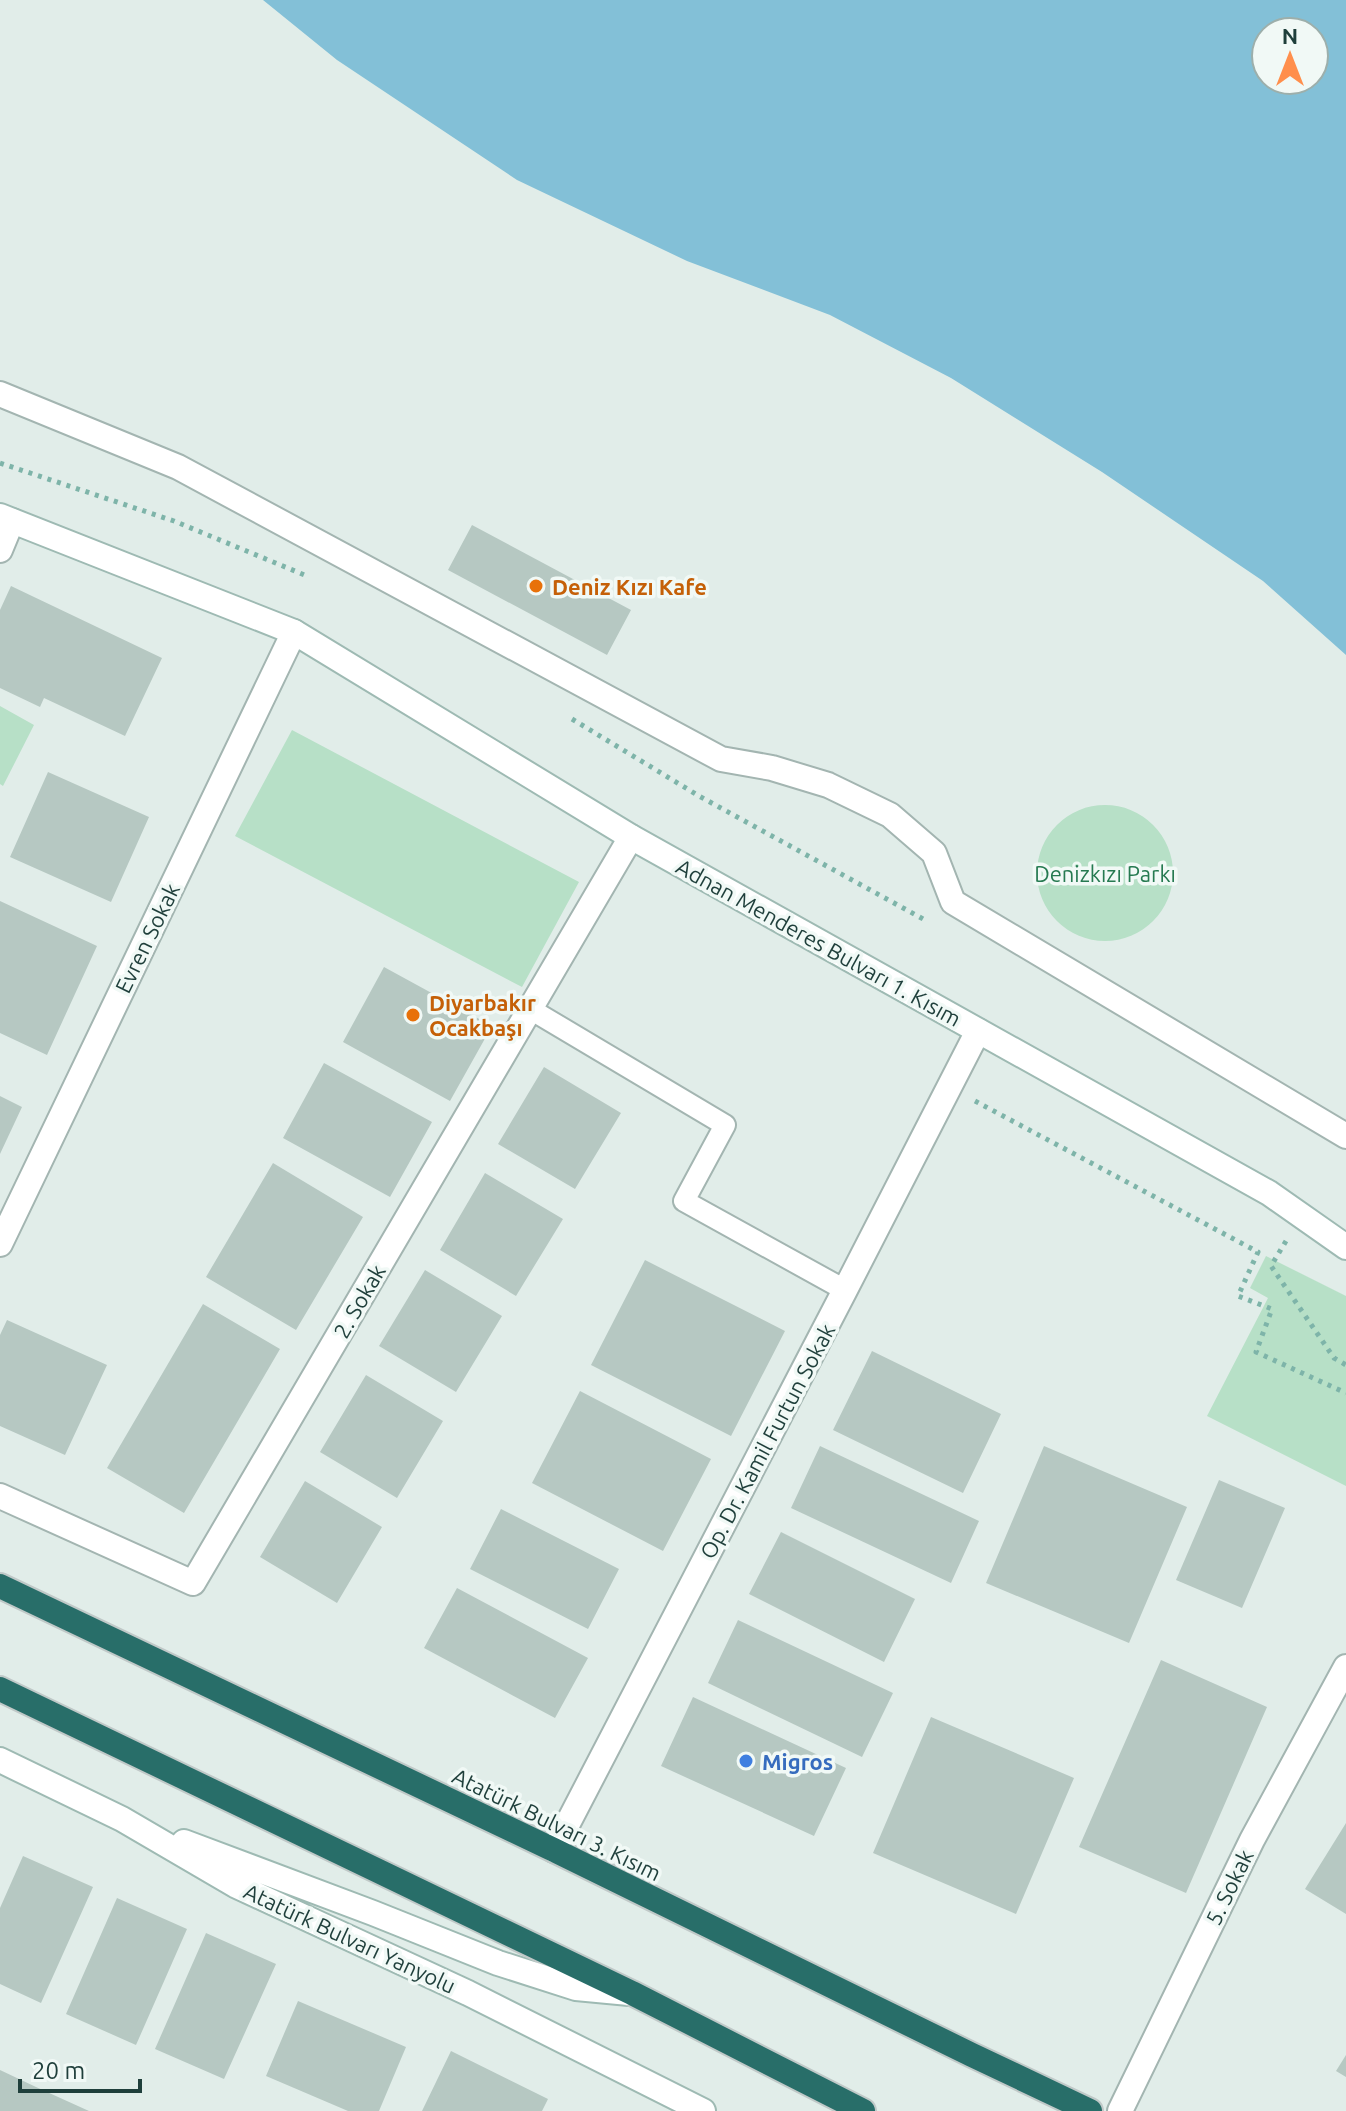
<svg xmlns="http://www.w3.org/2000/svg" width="1346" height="2111" font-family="Ubuntu,sans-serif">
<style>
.green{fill:#b7e0c7}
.water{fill:#83c0d7;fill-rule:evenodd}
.building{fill:#b6c8c2}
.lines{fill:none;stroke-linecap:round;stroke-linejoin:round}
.lane-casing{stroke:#a3b5b1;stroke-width:24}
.street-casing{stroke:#a3b5b1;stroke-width:28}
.secondary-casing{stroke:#9ebab3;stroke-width:28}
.highway-casing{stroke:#c0c9c8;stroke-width:28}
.path{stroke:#7eb4a9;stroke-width:5;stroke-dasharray:4 6;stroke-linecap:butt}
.lane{stroke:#fff;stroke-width:20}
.street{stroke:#fff;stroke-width:24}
.secondary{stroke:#fff;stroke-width:24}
.highway{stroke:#286e69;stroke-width:24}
.food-dot{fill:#e8710a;stroke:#f1f9f6;stroke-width:3}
.shop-dot{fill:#3f7fe0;stroke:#f1f9f6;stroke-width:3}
.labels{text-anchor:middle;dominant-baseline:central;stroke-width:7;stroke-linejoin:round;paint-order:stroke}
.food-label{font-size:22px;font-weight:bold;fill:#c56008;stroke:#f1f9f6;text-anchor:start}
.park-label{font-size:22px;fill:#267a51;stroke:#f1f9f6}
.street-label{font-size:22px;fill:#1f3f3b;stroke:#f1f9f6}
.shop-label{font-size:22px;font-weight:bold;fill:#366cbe;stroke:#f1f9f6;text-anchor:start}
</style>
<rect width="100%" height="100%" fill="#e1ede9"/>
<!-- green -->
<path class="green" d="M0,706L34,725L3,786L0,784Z
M292,730L579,882L522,987L235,836Z
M1037 873a68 68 0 1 1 136 0a68 68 0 1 1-136 0Z
M1266,1256L1346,1296V1486L1207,1416L1268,1298L1250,1288Z"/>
<!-- water -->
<path class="water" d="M263,0H1346V655L1263,581L1102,472L951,378L830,315L687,261L517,180L337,60ZM1266,32H1314V80H1266Z"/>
<!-- building -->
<path class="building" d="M472,525L631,610L607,655L448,570Z
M11,586L162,658L125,736L44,698L40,707L0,688V610Z
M48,772L149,817L111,902L10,857Z
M0,901L97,946L47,1055L0,1033Z
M384,967L492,1026L450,1101L343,1042Z
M324,1063L432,1122L390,1197L283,1138Z
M544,1067L621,1113L575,1189L498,1144Z
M0,1096L22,1107L0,1154Z
M273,1163L363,1217L296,1330L206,1277Z
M485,1173L563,1219L516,1296L440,1250Z
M645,1260L785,1331L731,1436L591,1365Z
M425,1270L502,1316L456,1392L379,1346Z
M203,1304L280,1349L184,1513L107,1468Z
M7,1320L107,1365L65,1455L0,1426V1335Z
M872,1351L1001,1414L963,1493L833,1430Z
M366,1375L443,1421L397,1498L320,1452Z
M580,1391L711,1459L663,1551L532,1483Z
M820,1446L979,1521L951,1583L791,1508Z
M1044,1446L1187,1507L1129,1643L986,1583Z
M1219,1480L1285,1508L1242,1608L1176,1580Z
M305,1481L382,1527L337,1603L260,1557Z
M501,1509L619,1569L588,1629L470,1569Z
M781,1532L915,1599L884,1662L749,1594Z
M457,1588L588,1658L555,1718L424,1648Z
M738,1620L893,1693L862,1757L708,1683Z
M1161,1660L1267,1707L1186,1893L1079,1847Z
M693,1697L846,1768L814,1836L661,1766Z
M931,1717L1074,1778L1016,1914L873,1853Z
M1346,1823V1914L1305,1889Z
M23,1856L93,1887L41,2003L0,1984V1908Z
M117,1898L187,1929L136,2045L66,2014Z
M206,1933L276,1964L224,2079L155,2049Z
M298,2001L406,2047L379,2111H348L266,2076Z
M451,2051L548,2099L542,2111H422Z
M1346,2055V2077L1336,2071Z
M0,2070L36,2087L89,2111H0Z"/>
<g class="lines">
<!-- lane casing -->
<g class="lane-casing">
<path id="lane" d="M530,1009L725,1125L684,1201L845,1290"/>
</g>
<!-- street casing -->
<g class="street-casing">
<path id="street" d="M0,394L178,467L721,759L772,768L828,785L890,815L934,853L953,902L1346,1136
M0,550L12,521
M0,1244L294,632
M0,1496L193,1583L631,837
M554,1850L845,1290L978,1031
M1120,2111L1252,1840L1346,1667"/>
</g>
<!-- secondary casing -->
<g class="secondary-casing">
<path id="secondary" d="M0,516L294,632L631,837L1269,1193L1346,1247
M0,1760L122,1819L235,1885L468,1993L703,2111
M184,1842L373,1913L498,1963L576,1988L629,1993"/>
</g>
<!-- highway casing -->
<g class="highway-casing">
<path id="highway" d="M0,1586L554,1850L972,2055L1090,2111
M0,1689L632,1993L863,2111"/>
</g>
<!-- path -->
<path class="path" d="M0,463L174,521L307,576
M572,719L699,796L925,920
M975,1101L1258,1252L1238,1296L1272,1309L1256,1352L1346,1393
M1286,1241L1271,1266L1334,1358L1346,1365"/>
<!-- lane -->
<use href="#lane" class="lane"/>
<!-- street -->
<use href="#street" class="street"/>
<!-- secondary -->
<use href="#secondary" class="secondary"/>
<!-- highway -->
<use href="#highway" class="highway"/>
</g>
<!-- markers -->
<g class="food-dot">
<circle cx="536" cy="586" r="8"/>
<circle cx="413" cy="1015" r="8"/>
</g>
<circle class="shop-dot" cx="746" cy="1761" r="8"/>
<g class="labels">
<!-- food labels -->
<g class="food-label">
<text x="552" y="586">Deniz Kızı Kafe</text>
<text x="429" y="1002">Diyarbakır<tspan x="429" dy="25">Ocakbaşı</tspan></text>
</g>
<!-- park labels -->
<g class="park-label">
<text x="1105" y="873">Denizkızı Parkı</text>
</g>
<!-- street labels -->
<g class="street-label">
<text transform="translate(147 938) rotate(-64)">Evren Sokak</text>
<text transform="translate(819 942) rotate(29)">Adnan Menderes Bulvarı 1. Kısım</text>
<text transform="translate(359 1301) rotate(-60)">2. Sokak</text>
<text transform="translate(767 1441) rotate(-62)">Op. Dr. Kamil Furtun Sokak</text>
<text transform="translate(557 1824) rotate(26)">Atatürk Bulvarı 3. Kısım</text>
<text transform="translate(1229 1887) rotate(-64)">5. Sokak</text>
<text transform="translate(350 1938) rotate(25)">Atatürk Bulvarı Yanyolu</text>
</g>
<!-- shop labels -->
<g class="shop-label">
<text x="762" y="1761">Migros</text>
</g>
</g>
<!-- north arrow -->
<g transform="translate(1290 56)"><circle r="38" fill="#f1f9f6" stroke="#9dafab" stroke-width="2"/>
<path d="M0-6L14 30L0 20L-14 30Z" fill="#ff8f4c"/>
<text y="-12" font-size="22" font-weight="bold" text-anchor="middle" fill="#1f3f3b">N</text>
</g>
<!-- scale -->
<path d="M20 2079v12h120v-12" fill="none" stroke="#1f3f3b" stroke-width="4"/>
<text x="32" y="2079" font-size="24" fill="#1f3f3b" stroke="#f1f9f6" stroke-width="6" paint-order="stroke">20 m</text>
</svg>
